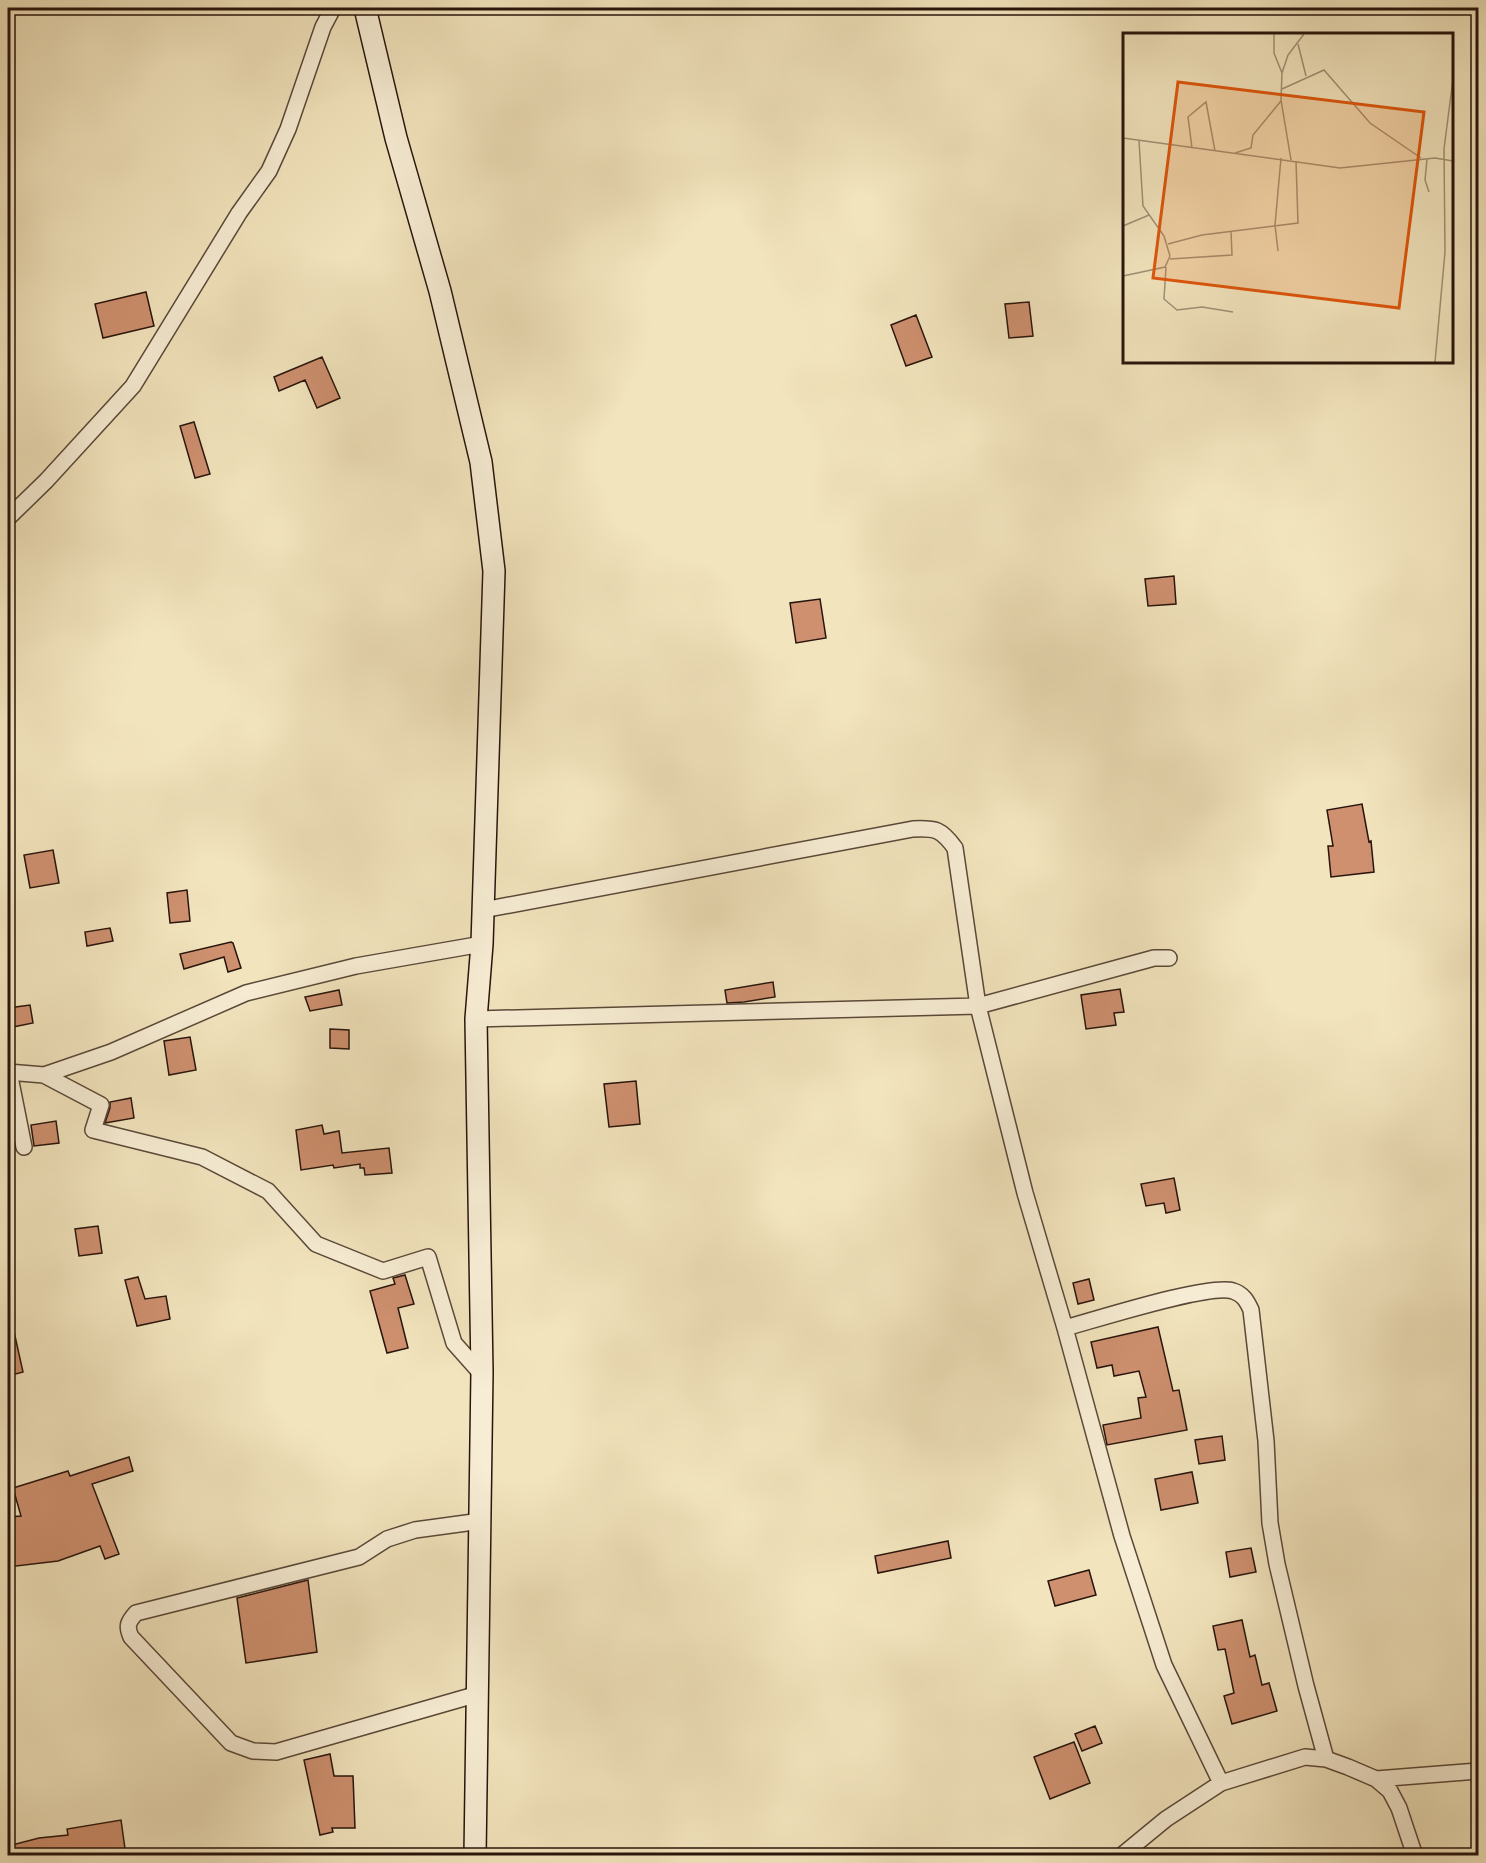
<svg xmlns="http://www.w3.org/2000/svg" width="1486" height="1863" font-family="'IM FELL French Canon',serif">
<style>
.building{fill:#ce906f;stroke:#28140c;stroke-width:1.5}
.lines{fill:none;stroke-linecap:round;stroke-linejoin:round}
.street-casing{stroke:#5a4838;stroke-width:18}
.secondary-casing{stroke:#28140c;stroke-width:24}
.street{stroke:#f7edd4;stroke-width:15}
.secondary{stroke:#f7edd4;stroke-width:21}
.inset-road{fill:none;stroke:#a19176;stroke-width:1.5}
.view{fill:#de560c;fill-opacity:0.15;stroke:#de560c;stroke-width:3}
.inset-edge{fill:none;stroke:#28140c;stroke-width:3}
</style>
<rect width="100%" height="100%" fill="#f2e4bd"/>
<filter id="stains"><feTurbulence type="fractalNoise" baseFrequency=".00333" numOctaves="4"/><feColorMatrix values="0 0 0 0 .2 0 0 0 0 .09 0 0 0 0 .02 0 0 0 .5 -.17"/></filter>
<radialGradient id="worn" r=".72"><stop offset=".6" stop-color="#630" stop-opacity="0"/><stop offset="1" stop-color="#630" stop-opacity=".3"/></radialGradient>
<!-- building -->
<path class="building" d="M146,292L154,326L103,338L95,304Z
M1029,302L1033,336L1009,338L1005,304Z
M916,315L932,357L906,366L891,325Z
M322,357L340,398L317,408L305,380L279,391L274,377Z
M194,422L210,474L195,478L180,426Z
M1174,576L1176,604L1148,606L1145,579Z
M820,599L826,638L796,643L790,603Z
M1362,804L1369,842L1371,841L1374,872L1331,877L1328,846H1333L1327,810Z
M53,850L59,883L30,888L24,855Z
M187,890L190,921L170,923L167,893Z
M110,928L113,941L87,946L85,932Z
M231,942L233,943L241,968L228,972L224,957L184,969L180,954Z
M773,982L775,997L744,1002L727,1003L725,990Z
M1120,989L1124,1012L1114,1013L1116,1025L1086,1029L1081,995Z
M339,990L342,1005L310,1011L305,997Z
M30,1005L33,1023L8,1028V1008Z
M330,1029L349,1030V1049L330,1048Z
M190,1037L196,1070L169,1075L164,1041Z
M636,1081L640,1124L609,1127L604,1084Z
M131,1098L134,1118L105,1123L110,1108V1102Z
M56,1121L59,1143L34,1146L31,1125Z
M322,1125L324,1134L339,1131L342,1153L389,1148L392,1173L365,1175L364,1168H360V1164L334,1168L333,1165L301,1170L296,1130Z
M1174,1178L1180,1210L1166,1213L1164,1203L1146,1206L1141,1184Z
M98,1226L102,1253L79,1256L75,1229Z
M405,1275L414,1304L398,1308L408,1348L387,1353L370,1291L395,1284L393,1278Z
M138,1277L145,1299L166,1296L170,1319L137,1326L125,1280Z
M1089,1279L1094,1300L1078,1304L1073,1283Z
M8,1327H13L23,1372L8,1376Z
M1158,1327L1173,1391L1179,1390L1187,1430L1107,1445L1103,1425L1141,1418L1138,1398L1146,1397L1139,1371L1114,1376L1112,1365L1097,1368L1091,1342Z
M1222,1436L1225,1460L1199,1464L1195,1440Z
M129,1457L133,1471L92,1484L119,1554L105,1559L100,1546L58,1561L8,1567V1517L21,1516L13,1488L68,1471L70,1476Z
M1192,1472L1198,1503L1161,1510L1155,1479Z
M948,1541L951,1558L878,1573L875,1556Z
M1251,1548L1256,1572L1230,1577L1226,1552Z
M1089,1570L1096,1595L1055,1606L1048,1581Z
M308,1580L317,1652L246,1663L237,1598Z
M1242,1620L1250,1657L1255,1655L1262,1685L1269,1683L1277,1711L1232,1724L1224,1696L1234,1693L1225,1649L1218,1650L1213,1626Z
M1095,1726L1102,1743L1082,1751L1075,1734Z
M1074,1742L1090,1783L1050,1799L1034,1757Z
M330,1754L334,1776H353L355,1828H332L333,1832L320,1835L304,1760Z
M121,1820L126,1856H8V1846L39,1838L68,1835L67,1829Z"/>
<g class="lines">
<!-- street casing -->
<g class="street-casing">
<path id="street" d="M8,518L46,481L133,386L239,213L269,171L288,129L323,27L333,8
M483,910L913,829C936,828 941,829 955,848L978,1006L1025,1193L1065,1328L1122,1536L1164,1665L1221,1783
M476,1019L978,1006L1154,958H1169
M8,1072L44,1075L111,1052L246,993L356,966L482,944
M9,1072L24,1147
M44,1075L101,1105L93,1130L202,1157L268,1191L316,1244L383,1271L428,1257L454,1343L478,1370L482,1372
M1065,1328C1095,1320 1210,1283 1233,1291C1243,1294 1247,1301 1251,1310L1266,1441L1270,1523L1277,1564L1306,1686L1326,1759
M478,1694L276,1752L253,1751L231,1743L131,1637C126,1626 128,1622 136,1613L359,1557L387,1539L415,1530L481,1521
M1376,1779L1478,1771
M1121,1856L1166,1819L1221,1783L1305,1757L1326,1759L1348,1767L1376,1779L1390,1791L1399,1808L1415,1856"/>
</g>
<!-- secondary casing -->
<g class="secondary-casing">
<path id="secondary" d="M365,8L396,138L440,291L481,462L494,571L482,944L476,1019L482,1372L475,1856"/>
</g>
<!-- street -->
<use href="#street" class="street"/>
<!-- secondary -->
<use href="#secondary" class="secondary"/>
</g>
<!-- overview -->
<g transform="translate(1123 33)">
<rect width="330" height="330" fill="#f2e4bd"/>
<path class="inset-road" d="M151,1V20L159,40M175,11L183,43M159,56L201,37L247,90L298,125M0,105L217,135L312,125L330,128M69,115L65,84L83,69L92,118M112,120L128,115L130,102L158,68M304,126L302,147L306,159M168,127L158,67L159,40L165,22L181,1M0,193L26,182M45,211L79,202L175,190L173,128M155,218L152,192L158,125M47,226L109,222L108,198M43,234L41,266L54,277L79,274L110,279M0,243L42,234L47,223L41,203L20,173L16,108M312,329L322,219L321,116L330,46"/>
<path class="view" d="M55,49L301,79L276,275L30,245Z"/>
<rect width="330" height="330" class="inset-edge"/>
</g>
<!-- margin -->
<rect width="1486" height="1863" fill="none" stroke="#f2e4bd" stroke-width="30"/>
<rect x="9" y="9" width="1468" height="1845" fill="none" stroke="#28140c" stroke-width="3"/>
<rect x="15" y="15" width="1456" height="1833" fill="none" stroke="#28140c" stroke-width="1.5"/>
<rect width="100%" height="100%" filter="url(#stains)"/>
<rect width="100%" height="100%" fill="url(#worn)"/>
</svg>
